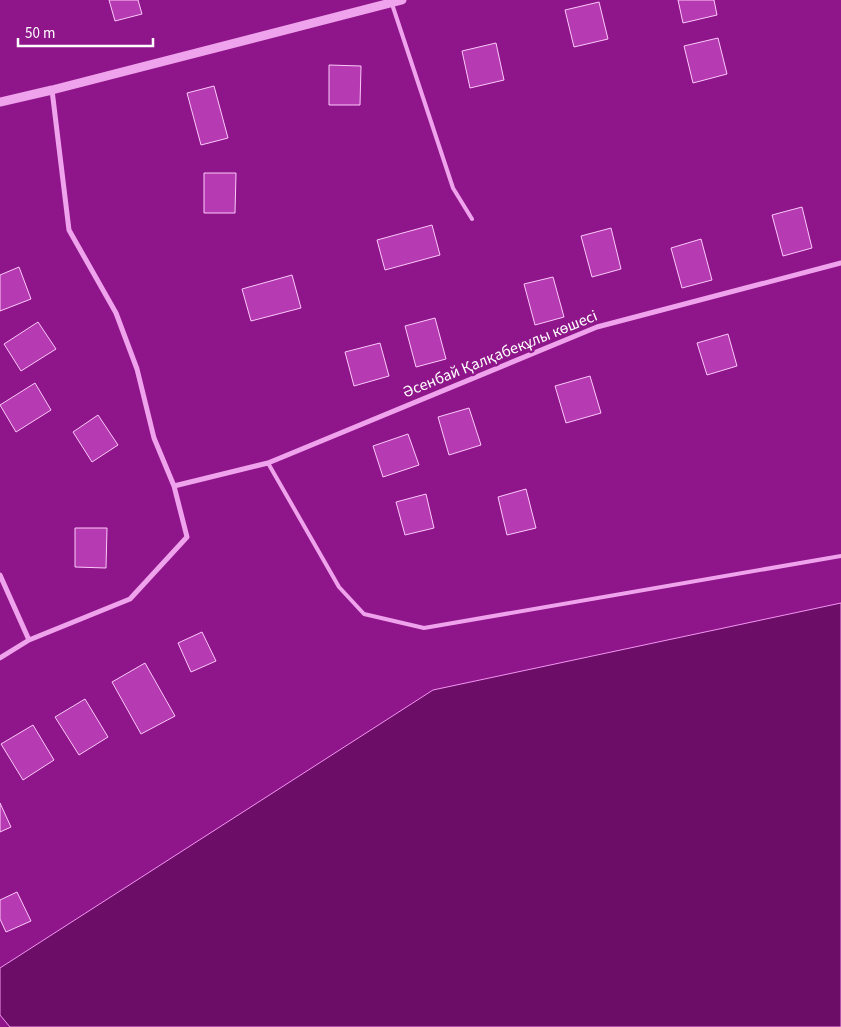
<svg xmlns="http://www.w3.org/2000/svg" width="841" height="1027" font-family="'Source Sans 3',sans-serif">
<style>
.water{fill:#6c0e67;stroke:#f295f1}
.building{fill:#b63bb2;stroke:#fbc9fa}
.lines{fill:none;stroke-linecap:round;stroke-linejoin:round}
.service{stroke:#f0a3ed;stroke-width:4}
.minor{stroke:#f0a3ed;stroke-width:5}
.tertiary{stroke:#f0a3ed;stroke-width:9}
.labels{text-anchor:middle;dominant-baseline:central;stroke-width:5;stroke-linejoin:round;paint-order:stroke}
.street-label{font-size:16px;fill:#fff;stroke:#8f168a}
</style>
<rect width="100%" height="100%" fill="#8f168a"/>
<!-- water -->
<path class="water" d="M841,603V1027H10L0,1015V968L433,690Z"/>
<!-- building -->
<path class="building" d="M109,0H138L142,14L115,21Z
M678,0H714L717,15L683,23Z
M599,2L608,39L574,47L565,10Z
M718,38L727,74L693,83L684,46Z
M496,43L504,80L470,88L462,51Z
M329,65L361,66L360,105H329Z
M214,86L228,138L201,145L187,93Z
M204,173H236L235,213H204Z
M802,207L812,248L783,256L772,215Z
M432,225L440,255L385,270L377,240Z
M611,228L621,269L592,277L581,236Z
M701,239L712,280L682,288L671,248Z
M19,267L31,299L0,311V275Z
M292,275L301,308L251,321L242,289Z
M553,277L564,317L535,325L524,284Z
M435,318L446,359L416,367L405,326Z
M38,322L56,349L21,371L4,344Z
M728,334L737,366L707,375L697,343Z
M380,343L389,376L354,386L345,352Z
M590,376L601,413L566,423L555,386Z
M35,383L51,410L16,432L0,405Z
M469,408L481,445L449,455L438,417Z
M98,415L118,445L92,462L73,432Z
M408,434L419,465L383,477L373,446Z
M526,489L536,528L507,535L498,497Z
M426,494L434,528L405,535L396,502Z
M75,528H107L106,568L75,567Z
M202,632L216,661L191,672L178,643Z
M145,663L175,716L141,734L112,682Z
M85,699L108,737L79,755L55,717Z
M33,725L54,760L23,780L1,744Z
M0,803L11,827L0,832Z
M17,892L31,921L6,932L0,919V900Z"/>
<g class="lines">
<!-- service -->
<path class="service" d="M392,4L453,188L472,219
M268,463L339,587L364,614L424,628L841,556"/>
<!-- minor -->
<path class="minor" d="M174,486L268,463L597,327L841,263
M0,575L29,640
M0,658L29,640L130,599L187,537L174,486L154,438L137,369L116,313L69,230L52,90"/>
<!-- tertiary -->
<path class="tertiary" d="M0,102L52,90L402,0"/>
</g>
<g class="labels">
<!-- street labels -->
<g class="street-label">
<text transform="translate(500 354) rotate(-22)">Әсенбай Қалқабекұлы көшесі</text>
</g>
</g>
<!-- scale -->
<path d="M18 38v8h135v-8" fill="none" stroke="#ffffff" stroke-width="2.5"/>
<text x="25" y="38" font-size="15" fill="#ffffff" stroke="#8f168a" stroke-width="4" paint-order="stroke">50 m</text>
</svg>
